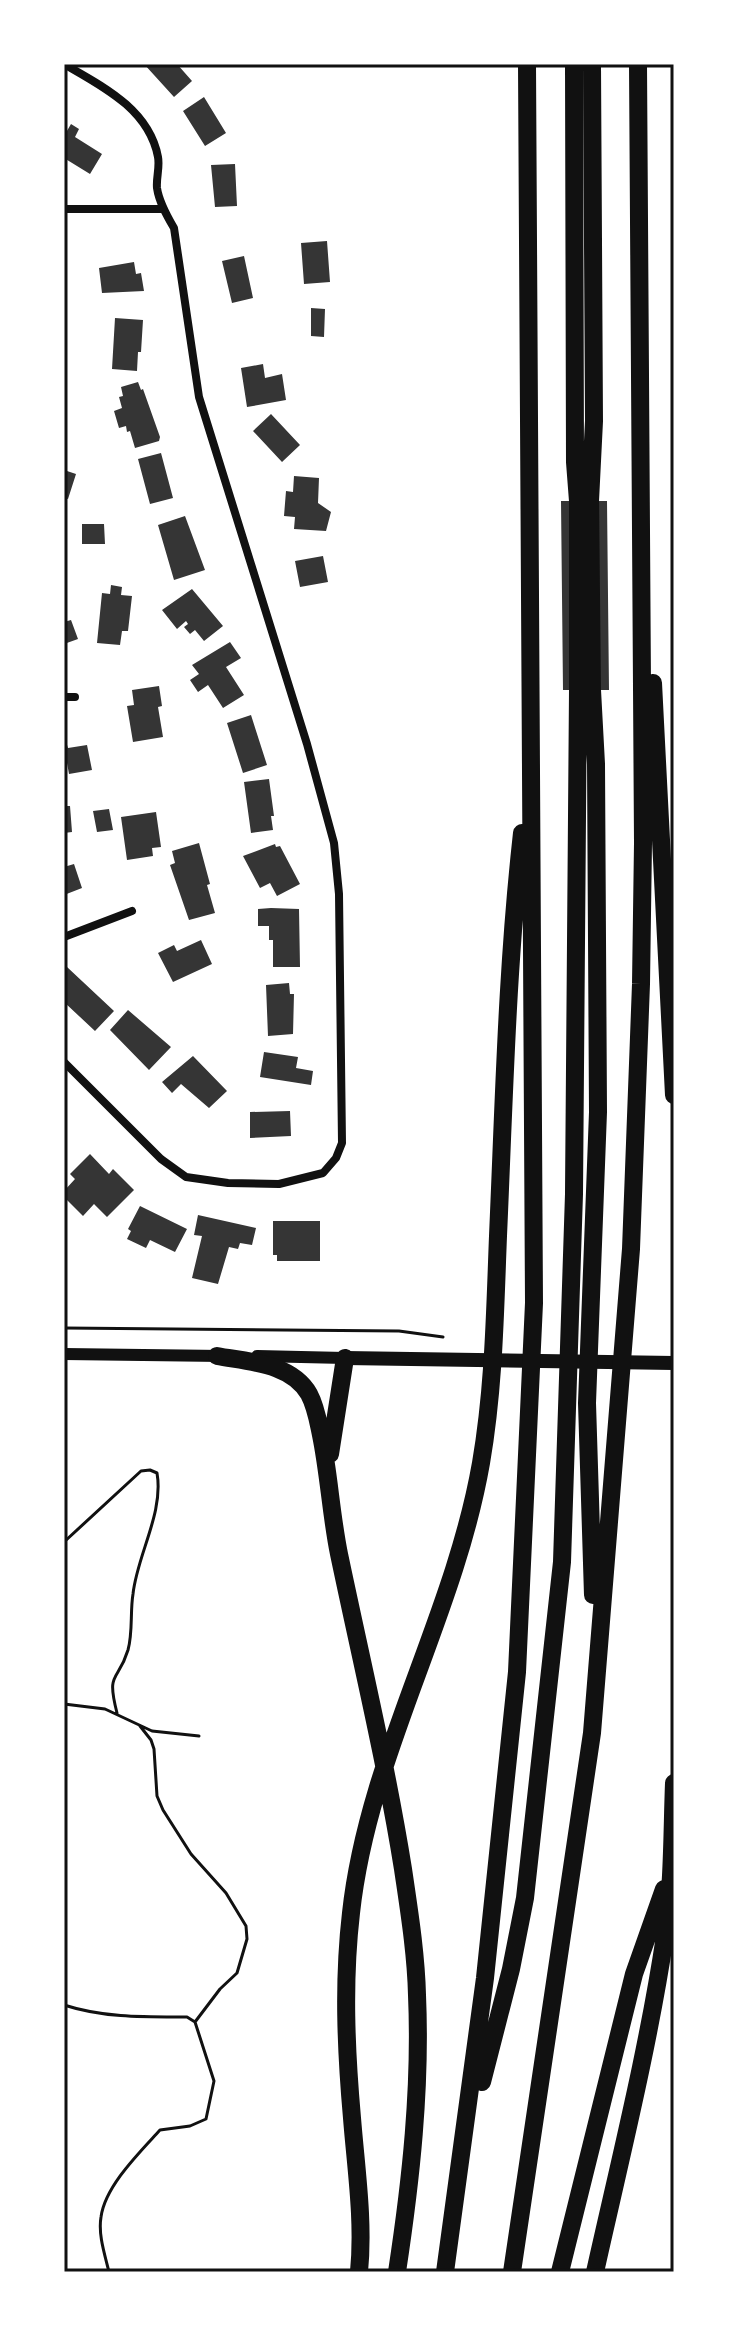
<svg xmlns="http://www.w3.org/2000/svg" width="738" height="2336" font-family="Helvetica,sans-serif">
<style>
.building{fill:#353535}
.lines{fill:none;stroke-linecap:round;stroke-linejoin:round}
.path{stroke:#111;stroke-width:3}
.minor{stroke:#111;stroke-width:8}
.tertiary{stroke:#111;stroke-width:12}
.secondary{stroke:#111;stroke-width:14}
.motorway{stroke:#111;stroke-width:18}
.neatline{fill:none;stroke:#111;stroke-width:3}
</style>
<rect width="100%" height="100%" fill="#fff"/>
<!-- building -->
<path class="building" d="M144,64H177L192,81L174,97Z
M204,97L226,133L205,146L183,111Z
M71,124L79,129L75,137L102,154L90,174L64,158V136Z
M235,164L237,206L215,207L211,165Z
M327,241L330,282L304,284L301,243Z
M244,256L253,298L232,303L222,261Z
M134,262L136,274L141,273L144,291L102,293L99,268Z
M311,308L325,309L324,337L311,336Z
M115,318L143,320L141,352H138L137,371L112,369Z
M263,364L265,378L282,374L286,400L247,407L241,368Z
M138,382L141,390L143,389L160,437L159,441L135,448L130,431L127,432L126,426L119,428L114,411L122,408L119,397L123,396L121,387Z
M271,414L300,445L282,462L253,431Z
M161,453L173,498L150,504L138,459Z
M64,470L76,474L68,499L64,498Z
M294,476L319,478L318,503L331,512L326,531L294,529L295,517L284,516L286,491L293,492Z
M561,501H571L572,690H563Z
M597,501H607L609,690H598Z
M185,516L205,570L174,580L158,525Z
M82,524H104L105,544H82Z
M323,556L328,582L300,587L295,561Z
M111,585L122,587L121,595L132,596L128,631H122L120,645L97,643L102,593L110,594Z
M192,589L223,626L204,641L195,630L190,634L184,627L188,624L186,621L177,629L162,610Z
M71,620L78,639L64,644V622Z
M230,642L241,658L226,667L244,695L223,708L208,685L198,692L190,680L199,674L192,665Z
M159,686L162,706L158,707L163,737L133,742L127,706L134,705L132,690Z
M251,715L267,765L243,773L227,723Z
M64,735L68,748L87,745L92,770L69,774L67,763H64Z
M269,779L274,816H271L273,830L251,833L244,782Z
M64,806H70L72,832L64,833Z
M109,809L113,830L97,832L93,811Z
M156,812L161,847L152,848L153,856L127,860L121,817Z
M199,843L210,884L207,885L215,913L189,920L170,865L175,863L172,851Z
M275,844L276,847L280,846L300,884L277,896L270,883L260,888L243,856Z
M74,864L82,888L64,895V867Z
M271,908L299,909L300,967H273V940H269V926H258V909Z
M201,940L212,964L173,982L158,953L174,945L177,951Z
M67,967L114,1011L95,1031L64,1002V970Z
M289,983L290,994H294L293,1034L268,1036L266,985Z
M128,1010L171,1047L149,1070L110,1030Z
M264,1052L298,1057L296,1068L313,1071L311,1085L260,1077Z
M193,1056L227,1091L209,1108L181,1084L172,1093L162,1082Z
M290,1111L291,1136L250,1138V1112Z
M90,1154L109,1174L113,1169L134,1190L107,1217L94,1204L83,1216L64,1197V1191L75,1179L70,1174Z
M140,1206L187,1229L175,1252L150,1240L146,1248L127,1239L131,1231L128,1229Z
M198,1215L256,1228L252,1245L240,1243L238,1249L229,1247L218,1284L192,1278L202,1236L194,1235Z
M273,1221H320V1261H277V1255H273Z"/>
<g class="lines">
<!-- path -->
<path class="path" d="M64,1328L399,1331L443,1337
M64,1542L141,1471L150,1470L157,1473C164,1513 137,1555 133,1594C130,1612 133,1632 128,1650C118,1683 106,1670 117,1713
M64,1704L105,1709L152,1731L199,1736
M64,2005C104,2018 145,2017 187,2017L195,2022
M109,2272C105,2255 98,2235 101,2217C105,2186 140,2152 160,2130L190,2126L206,2119L214,2081L195,2022L220,1989L237,1973L247,1939L246,1926L226,1893L191,1854L163,1810L157,1796L154,1749L151,1740L140,1726"/>
<!-- minor -->
<path class="minor" d="M64,209H163
M64,697H75
M64,937L132,911
M64,1062L161,1159L186,1177L228,1183L279,1184L323,1173L336,1158L342,1143L339,894L334,843L307,744L199,397L174,228C167,216 159,202 157,188C156,178 160,167 158,157C149,109 102,86 64,64"/>
<!-- tertiary -->
<path class="tertiary" d="M64,1354L222,1356
M257,1356L345,1358"/>
<!-- secondary -->
<path class="secondary" d="M345,1358L674,1363"/>
<!-- motorway -->
<path class="motorway" d="M592,64L594,421L590,501L592,690L596,764L598,1112L587,1403L593,1595
M653,683L674,1095
M217,1356C249,1362 291,1363 309,1394C316,1407 318,1421 321,1435C329,1474 331,1515 339,1554C361,1659 386,1763 403,1869C409,1910 416,1953 417,1995C421,2088 411,2180 397,2272
M330,1454L345,1358
M482,2082L511,1969L525,1898L562,1562L574,1194L578,690V501L575,462L574,64
M359,2272C364,2221 356,2169 352,2118C346,2050 343,1982 351,1913C368,1756 454,1618 481,1463C494,1388 495,1311 498,1236C504,1101 507,967 522,833
M445,2272L485,1978L517,1672L534,1303L527,64
M512,2272L592,1733L631,1249L641,984L643,843L638,64
M560,2272L634,1974L664,1889
M595,2272C620,2160 648,2049 665,1936C673,1885 672,1834 674,1783"/>
</g>
<!-- border -->
<rect width="738" height="2336" fill="none" stroke="#ffffff" stroke-width="132"/>
<rect x="66" y="66" width="606" height="2204" class="neatline"/>
</svg>
